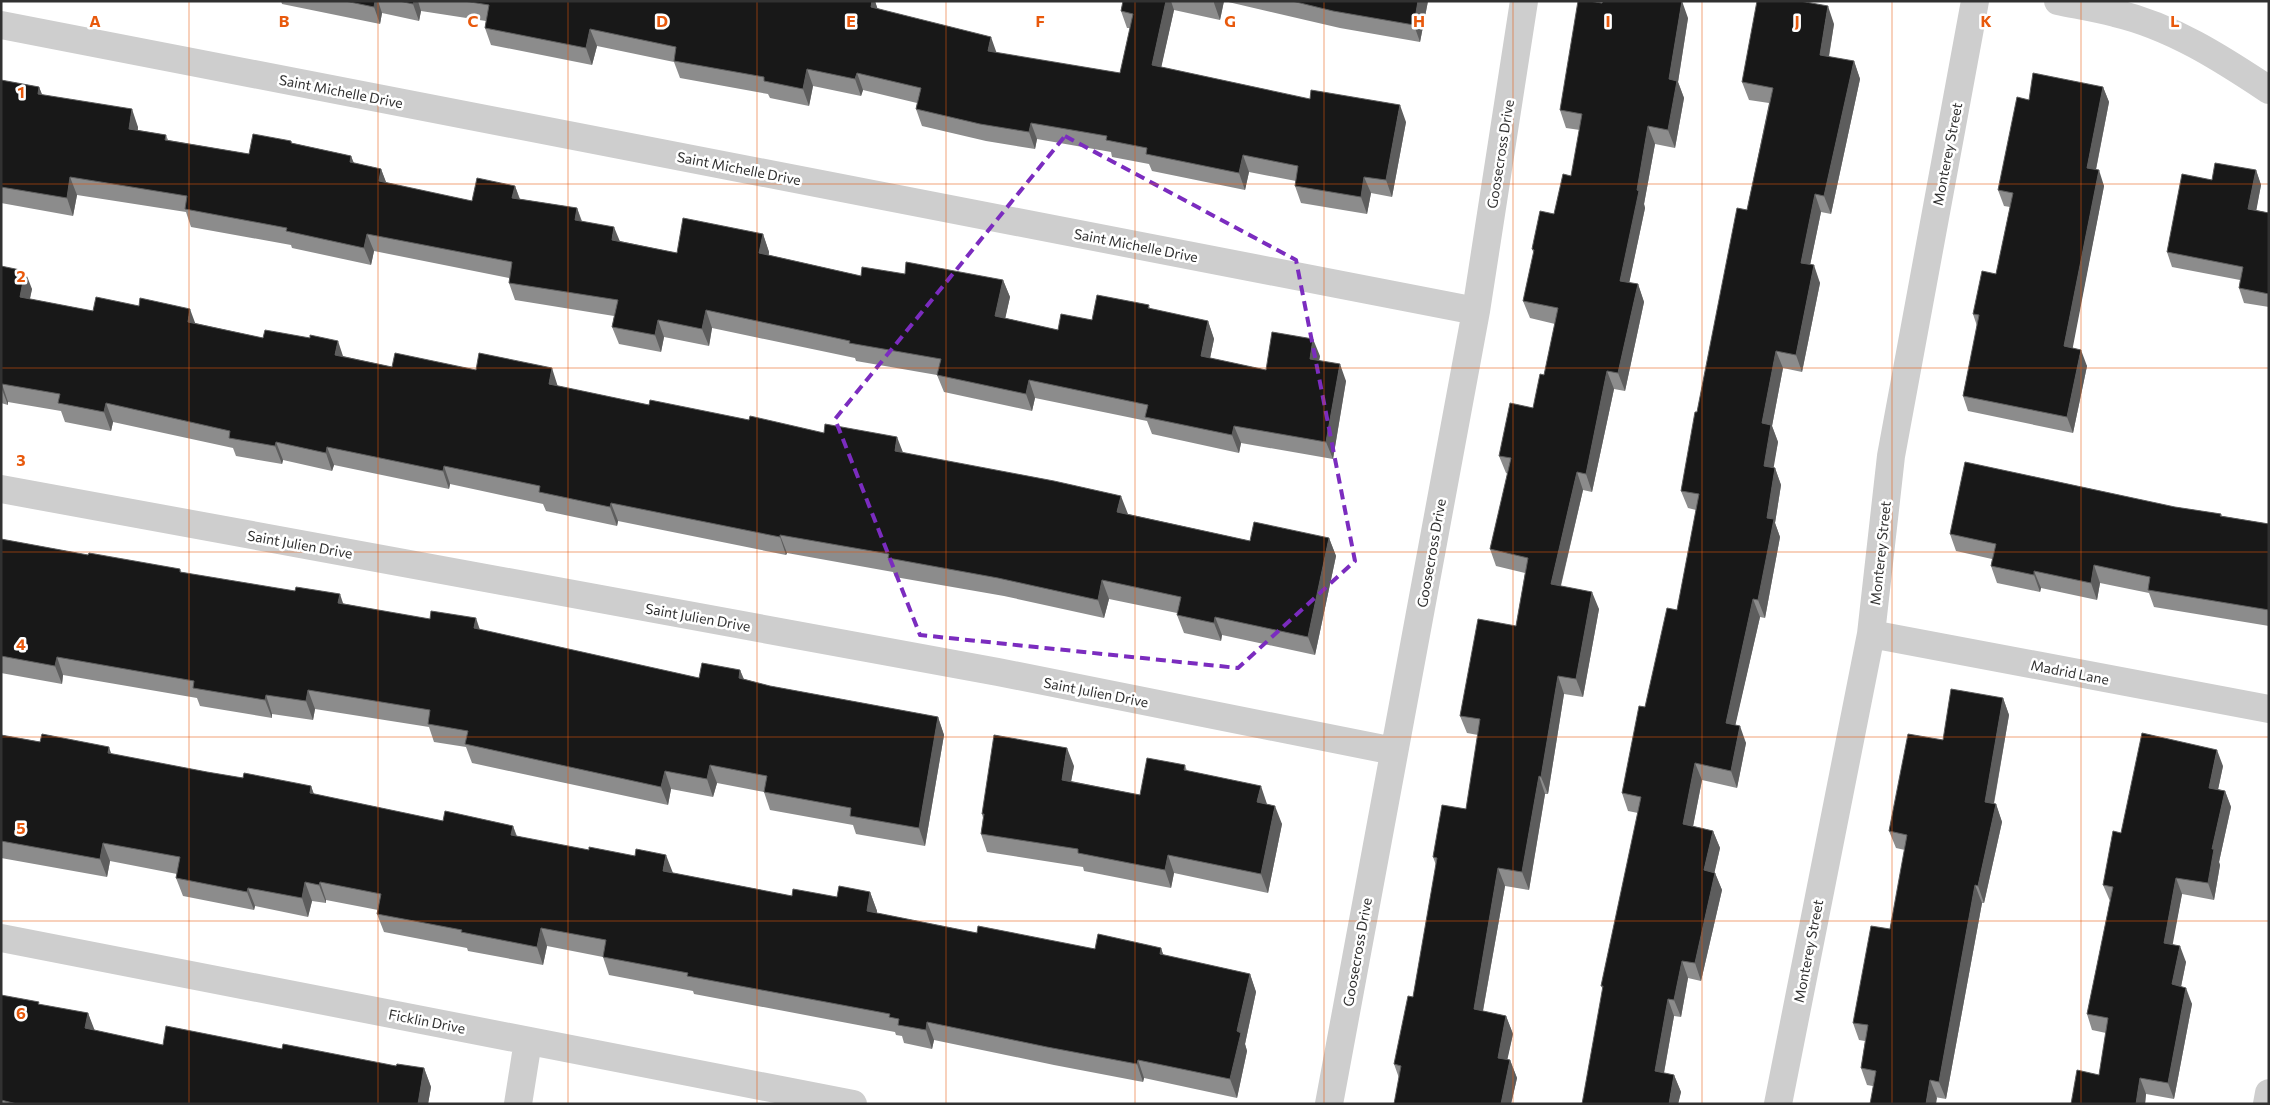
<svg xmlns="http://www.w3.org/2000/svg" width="2270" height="1105" font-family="Commissioner,sans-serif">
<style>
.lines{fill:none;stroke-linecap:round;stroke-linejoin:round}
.minor{stroke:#cecece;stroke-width:28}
.wall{fill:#8c8c8c}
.shaded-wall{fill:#5d5d5d}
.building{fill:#181818;stroke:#5d5d5d}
.marked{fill:none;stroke:#7b2cbf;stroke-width:4;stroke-dasharray:10 6;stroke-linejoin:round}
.grid{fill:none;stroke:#e8590c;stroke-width:1;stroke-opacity:0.55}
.labels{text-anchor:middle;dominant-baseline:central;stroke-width:5;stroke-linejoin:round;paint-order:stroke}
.street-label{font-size:14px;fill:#313131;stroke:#fff}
.grid-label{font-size:16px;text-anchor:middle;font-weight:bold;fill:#e8590c;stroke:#fff;stroke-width:5;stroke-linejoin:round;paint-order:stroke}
</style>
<rect width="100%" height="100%" fill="#fff"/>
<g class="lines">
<!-- minor -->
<path class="minor" d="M2058,1C2077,5 2096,8 2115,13C2171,26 2221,58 2269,90
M1,25L1476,311
M1,489L998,672L1394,751
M1871,634L2269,709
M1,938L853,1104
M518,1104L528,1041
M1329,1104L1476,311L1524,1
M1778,1104L1871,634L1891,456L1975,1
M2267,1104L2269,1093"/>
</g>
<!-- wall -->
<path class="wall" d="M281,1H875L877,8L997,53L1120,73L1130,28H1127L1121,11L1123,1H1224L1220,20L1174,10L1161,67L1406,122L1392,197L1371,193L1367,214L1301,203L1295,186L1296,181L1249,172L1245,190L1152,171L1149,164L1112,157L1111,152L1037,139L1035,149L986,141L922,126L916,109L917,103L863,90L861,96L813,86L809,106L770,98L768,94L680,78L674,62L597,46L592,65L491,45L485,28L486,21L421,11L419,21L382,13L380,24L282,4Z
M1224,1H1428L1420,42L1340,28Z
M1602,3L1688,18L1678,82L1684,98L1675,148L1655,144L1644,204L1645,208L1629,283L1638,284L1644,302L1625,391L1614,389L1592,492L1583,490L1561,586L1599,609L1583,697L1564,694L1548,794H1545L1529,890L1505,886L1483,1011L1506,1016L1513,1034L1507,1059L1510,1060L1517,1078L1511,1104H1394L1399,1078L1394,1064L1413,997L1436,865L1433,857L1466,809L1478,735L1467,733L1460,716L1516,626L1525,573L1496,566L1490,549L1508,474L1506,473L1499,456L1533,408L1544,375L1555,324L1530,318L1523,301L1534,254L1532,249L1554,214L1571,176L1580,130L1566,128L1560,110Z
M1834,24L1829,57L1854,61L1860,79L1831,214L1821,212L1810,265L1820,283L1802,372L1783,368L1772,426L1778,442L1773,467L1775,468L1781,485L1775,523L1780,537L1765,618L1760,617L1735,725L1746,743L1737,788L1702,780L1693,826L1713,831L1720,848L1714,873H1715L1722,890L1701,981L1688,978L1681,1017L1674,1016L1664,1073L1674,1075L1681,1092L1678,1104L1603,989L1601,986L1638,813L1628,811L1622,793L1645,707L1677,610L1696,510L1688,508L1681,491L1697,412L1747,210L1769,103L1749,100L1742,82Z
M1,80L39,87L42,95L138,127V130L166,135L168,140L249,154L291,141L292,143L351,156L354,163L381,169L386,183L472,201L515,186L520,199L577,208L582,221L620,241L677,253L763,234L769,252V255L861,276L905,274L1003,280L1010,297L1005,318L1058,330L1149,305L1150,309L1208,321L1214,339L1210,358L1266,370L1320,356L1319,360L1346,381L1333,459L1241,443L1239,453L1152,434L1147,421L1035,398L1032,411L944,392L937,375L856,361L855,358L712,328L709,346L664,337L661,352L619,344L612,327L614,316L515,300L509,283V278L374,251L371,265L292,248L291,245L191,227L186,212L77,195L73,216L1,203Z
M2103,87L2109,102L2096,170L2104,186L2072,348L2087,366L2073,433L1968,411L1963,396L1977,326L1973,314L1996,274L2010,207L2004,206L1998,190L2029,100Z
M2256,170L2261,185L2256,210L2269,213V307L2244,303L2239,288L2240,280L2172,267L2167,252L2212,180Z
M1,266L32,289L30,299L93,311L195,323L392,367L558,386L649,405L903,453L1128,514L1250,541L1329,538L1336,556L1315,655L1222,635L1221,641L1184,633L1177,615V613L1109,599L1104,618L1004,596L895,577L893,572L787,553L786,555L618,521L617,526L546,511L543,504L450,484L449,489L334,465L332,471L283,460L282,464L236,456L233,448L113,422L111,431L65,422L61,411L8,402V405L1,403Z
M2175,507L2221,514L2222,516L2269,524V626L2154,607L2149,593L2100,583L2097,600L2041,588L2040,592L1997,583L1991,566L1992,559L1956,551L1950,534Z
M1,539L88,555L180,569L181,572L480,630L699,678L740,670L744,679L770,686L938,717L944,735L925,846L856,834L853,825L770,810L764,792L717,783L713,797L671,789L668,805L472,763L466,747L434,742L429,727L315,709L313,720L272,714V718L200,706L197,698L63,675L62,684L1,673Z
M2003,698L2009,715L1994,804H1996L2002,822L1984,903H1982L1946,1099L1867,1085L1861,1068L1865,1041L1859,1040L1853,1023L1890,929L1905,850L1896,848L1889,831L1943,740Z
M1,735L111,754L207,772L243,778L311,786L314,794L443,821L513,826L517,836L673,873L792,896L837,897L870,892L877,911V913L977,933L1095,949L1161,948L1163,955L1250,974L1256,992L1245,1044L1247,1051L1237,1098L1144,1078L1143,1082L1054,1065L934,1040L932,1049L904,1043L902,1036L896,1035L895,1032L694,994L693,991L609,975L603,957L547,946L543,965L468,951L467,948L384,932L377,914L378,910L326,900V903L312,901L308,917L255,906L254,910L183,896L176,878L177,874L110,861L107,877L1,858Z
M1185,765L1187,771L1267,804L1282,824L1268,893L1174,873L1171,888L1084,871L1083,867L987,852L981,834L983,818L982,814L1074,766L1071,781L1140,795Z
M2223,766L2218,789L2225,791L2231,807L2219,862L2220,865L2214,900L2182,894L2172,944L2186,962L2181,987L2192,1004L2174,1099L2146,1094L2145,1104H2071L2099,1075L2106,1033L2092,1030L2087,1014L2110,901L2103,885L2121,833Z
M1,995L40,1005L88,1013L94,1031L163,1045L282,1049L396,1066L424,1068L431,1087L428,1104H1Z"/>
<!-- shaded-wall -->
<path class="shaded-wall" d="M375,1H378L382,13L380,24L374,7Z
M414,1H418L421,11L419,21L413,4Z
M872,1H875L879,13L871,7Z
M1166,1H1171L1174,10L1158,82L1152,65Z
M1214,1H1224L1220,20L1214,3Z
M1418,1H1428L1420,42L1414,25Z
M1682,1L1688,18L1678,82L1684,98L1675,148L1668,130L1669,79Z
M1828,6L1834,24L1826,73L1820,55Z
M590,29L597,46L592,65L586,48Z
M991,37L997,54L988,51Z
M1854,61L1860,79L1831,214L1824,196Z
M807,69L813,86L809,106L803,89Z
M857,73L863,90L861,96L855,79Z
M39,87L46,104L38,94Z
M2103,87L2109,102L2093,184L2087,168Z
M1400,105L1406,122L1392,197L1386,180Z
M132,109L138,127L135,147L129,129Z
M1031,123L1037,139L1035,149L1029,132Z
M1648,126L1655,144L1644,204L1645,208L1626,298L1620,281Z
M1243,155L1249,172L1245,190L1239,173Z
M351,156L357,173L350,162Z
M381,169L388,187L379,181Z
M2099,170L2104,186L2070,362L2064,346Z
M2256,170L2261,185L2254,223L2248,209Z
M70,177L77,195L73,216L67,198Z
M1364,177L1371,193L1367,214L1361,197Z
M515,186L521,203L512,198Z
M1815,194L1821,212L1807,280L1801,263Z
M577,208L583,226L575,220Z
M614,227L621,244L612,240Z
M367,234L374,251L371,265L364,248Z
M763,234L769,252L765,270L759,253Z
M1814,265L1820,283L1802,372L1796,355Z
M25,271L32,289L26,315L20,297Z
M1003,280L1010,297L1002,333L995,316Z
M1638,284L1644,302L1625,391L1618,373Z
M190,309L197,328L188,322Z
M706,310L712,328L709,346L702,329Z
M658,320L664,337L661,352L655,335Z
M1208,321L1214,339L1207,373L1201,356Z
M1313,339L1320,356L1316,376L1310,359Z
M338,341L344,359L335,355Z
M2081,350L2087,366L2073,433L2067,417Z
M1776,351L1783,368L1772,426L1778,442L1771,483L1764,466L1762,423Z
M1340,364L1346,381L1333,459L1326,442Z
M552,368L558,387L549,384Z
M1607,371L1614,389L1592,492L1586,474Z
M1029,380L1035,398L1032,411L1026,394Z
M2,384L8,402V405L1,387Z
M106,403L113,422L111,431L104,412Z
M1234,426L1241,443L1239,453L1232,435Z
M897,437L904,455L895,451Z
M276,442L283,460L282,464L275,446Z
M327,447L334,465L332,471L326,453Z
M444,466L450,484L449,489L443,471Z
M1775,468L1781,485L1775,523L1780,537L1765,618L1758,600L1767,518Z
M1577,472L1583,490L1557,601L1551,584Z
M1121,496L1128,514L1124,530L1117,512Z
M611,503L618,521L617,526L610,507Z
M780,535L787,553L786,555L780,537Z
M1329,538L1336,556L1315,655L1308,637Z
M2094,565L2100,583L2097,600L2091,583Z
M2034,571L2041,588L2040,592L2034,575Z
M1102,580L1109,599L1104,618L1098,600Z
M1592,592L1599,609L1583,697L1576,679Z
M340,594L346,612L338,603Z
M1753,599L1760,617L1732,740L1726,723Z
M1215,617L1222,635L1221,641L1214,623Z
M476,618L482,636L474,628Z
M57,657L63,675L62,684L55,666Z
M740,670L747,688L739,678Z
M1558,676L1564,694L1548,794L1541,777Z
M308,690L315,709L313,720L306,701Z
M266,695L272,714V718L265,700Z
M2003,698L2009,715L1991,819L1985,802Z
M938,717L944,735L925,846L919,828Z
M1740,726L1746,743L1737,788L1731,771Z
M109,747L115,765L108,753Z
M1067,748L1074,766L1068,798L1062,780Z
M2217,750L2223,766L2215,804L2209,788Z
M1695,763L1702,780L1690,842L1683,824Z
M710,765L717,783L713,797L707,779Z
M665,771L671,789L668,805L661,787Z
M1539,776L1545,794L1529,890L1522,872Z
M311,786L317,804L310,793Z
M1261,786L1267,804L1257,802Z
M2225,791L2231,807L2219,862L2220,865L2214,900L2208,883L2212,849Z
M1996,804L2002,822L1984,903L1978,886Z
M1275,806L1282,824L1268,893L1261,874Z
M513,826L519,844L511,835Z
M1713,831L1720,848L1711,888L1704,870Z
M103,843L110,861L107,877L100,859Z
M666,855L673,873L663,871Z
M1168,855L1174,873L1171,888L1165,870Z
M1498,868L1505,886L1480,1027L1474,1009Z
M1715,873L1722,890L1701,981L1695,963Z
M2176,878L2182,894L2170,959L2164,943Z
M305,882L312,901L308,917L302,898Z
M320,882L326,900V903L319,885Z
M1975,885L1982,903L1946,1099L1939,1082Z
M248,888L255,906L254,910L247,892Z
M870,892L877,911L873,930L867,911Z
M541,928L547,946L543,965L537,947Z
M2180,946L2186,962L2178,1001L2172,984Z
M1161,948L1167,966L1160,954Z
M1682,961L1688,978L1681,1017L1674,1000Z
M1250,974L1256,992L1245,1044L1247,1051L1237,1098L1230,1079L1237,1031Z
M2186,988L2192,1004L2174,1099L2168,1083Z
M1668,999L1674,1016L1661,1089L1655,1071Z
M88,1013L95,1031L85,1028Z
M1506,1016L1513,1034L1504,1075L1498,1058Z
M927,1022L934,1040L932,1049L926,1030Z
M1138,1060L1144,1078L1143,1082L1137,1064Z
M1510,1060L1517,1078L1511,1104H1501Z
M424,1068L431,1087L428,1104H418Z
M1674,1075L1681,1092L1678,1104H1669Z
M2140,1078L2146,1094L2145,1104H2136Z
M1930,1080L1937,1098L1936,1104H1926Z"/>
<!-- building -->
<path class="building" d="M345,1H375L374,7Z
M399,1H414L413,4Z
M464,1H872L871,7L991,37L988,51L1120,73L1133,14L1121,11L1123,1H1166L1152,65L1310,99L1311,90L1400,105L1386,180L1364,177L1361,197L1295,186L1298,166L1243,155L1239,173L1146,154L1147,148L1106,140L1107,136L1031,123L1029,132L980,124L916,109L921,88L857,73L855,79L807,69L803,89L764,81V77L674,61L676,47L590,29L586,48L485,28L489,5Z
M1292,1H1418L1414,25L1333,11Z
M1578,1H1589L1602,3L1603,1H1682L1669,79L1677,81L1668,130L1648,126L1637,190L1639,191L1620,281L1638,284L1618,373L1607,371L1586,474L1577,472L1551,584L1592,592L1576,679L1558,676L1541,777L1539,776L1522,872L1498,868L1474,1009L1506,1016L1498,1058L1510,1060L1501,1104H1394L1401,1066L1394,1064L1408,996L1413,997L1437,858L1433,857L1442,805L1466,809L1480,719L1460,716L1478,619L1516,626L1528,558L1490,549L1511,458L1499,456L1510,403L1533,408L1540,374L1544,375L1558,308L1523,301L1534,250L1532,249L1540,211L1554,214L1563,174L1571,176L1582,114L1560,110Z
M1757,1H1800L1828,6L1820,55L1854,61L1824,196L1815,194L1801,263L1814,265L1796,355L1776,351L1762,423L1771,425L1764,466L1775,468L1767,518L1774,519L1758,600L1753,599L1726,723L1740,726L1731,771L1695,763L1683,824L1713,831L1704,870L1715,873L1695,963L1682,961L1674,1000L1668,999L1655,1071L1674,1075L1669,1104H1582L1603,986H1601L1641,797L1622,793L1639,706L1645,707L1667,608L1677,610L1699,494L1681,491L1695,412H1697L1737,208L1747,210L1773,88L1742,82Z
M2033,73L2103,87L2087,168L2099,170L2064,346L2081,350L2067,417L1963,396L1979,315L1973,314L1982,271L1996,274L2013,193L1998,190L2017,97L2029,100Z
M1,80L39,87L38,94L132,109L129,129L166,135L165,140L249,154L253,134L291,141V143L351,156L350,162L381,169L379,181L472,201L477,178L515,186L512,198L577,208L575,220L614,227L612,240L677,253L683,218L763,234L759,253L861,276L862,267L905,274L906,262L1003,280L995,316L1058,330L1061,314L1092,320L1097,295L1149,305L1148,308L1208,321L1201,356L1266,370L1272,332L1313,339L1310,359L1340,364L1326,442L1234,426L1232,435L1145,417L1148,405L1029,380L1026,394L937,375L941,359L849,343L850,341L706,310L702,329L658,320L655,335L612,327L618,300L509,283L512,262L367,234L364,248L286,231L287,228L185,209L187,196L70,177L67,198L1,187Z
M2215,163L2256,170L2248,209L2269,213V294L2239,288L2243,267L2167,252L2182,174L2212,180Z
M1,266L25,271L20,297L93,311L96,297L139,306L140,298L190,309L188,322L263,338L265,330L310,338V335L338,341L335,355L392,367L395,353L476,370L479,353L552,368L549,384L649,405L650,400L749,420L750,416L824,433L825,424L897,437L895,451L1054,481L1121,496L1117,512L1250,541L1254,522L1329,538L1308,637L1215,617L1214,623L1177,615L1181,597L1102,580L1098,600L998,578L888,558L889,554L780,535V537L611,503L610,507L539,492L540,486L444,466L443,471L327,447L326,453L276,442L275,446L229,438L230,431L106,403L104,412L58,403L60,394L2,384L1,386Z
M1965,462L2175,507L2221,514L2220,516L2269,524V610L2148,590L2150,577L2094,565L2091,583L2034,571V575L1991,566L1996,544L1950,534Z
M1,539L88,555L89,553L180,569V572L295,591L296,587L340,594L338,603L430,619L431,611L476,618L474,628L699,678L702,663L740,670L739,678L770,686L938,717L919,828L850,816L851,808L764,792L767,776L710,765L707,779L665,771L661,787L465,744L468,731L428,724L430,710L308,690L306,701L266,695L265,700L193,688L194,681L57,657L55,666L1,656Z
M1951,689L2003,698L1985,802L1996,804L1978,886L1975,885L1939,1082L1930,1080L1926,1104H1870L1876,1071L1861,1068L1868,1025L1853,1023L1871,926L1890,929L1907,835L1889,831L1908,734L1943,740Z
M2142,733L2217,750L2209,788L2225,791L2212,849H2214L2208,883L2176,878L2164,943L2180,946L2172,984L2186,988L2168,1083L2140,1078L2136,1104H2071L2077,1070L2099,1075L2108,1018L2087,1014L2113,887L2103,885L2113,831L2121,833Z
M42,734L109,747L108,753L207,772L243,778L244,773L311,786L310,793L443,821L445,811L513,826L511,835L589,850V847L635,856L636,849L666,855L663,871L792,896L793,889L837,897L839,886L870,892L867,911L977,933L978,926L1095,949L1098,934L1161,948L1160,954L1250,974L1237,1031L1241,1033L1230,1079L1138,1060L1137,1064L1047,1047L927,1022L926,1030L898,1025L899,1019L889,1017L890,1014L687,976L688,973L603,957L606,940L541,928L537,947L461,932L462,930L377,914L381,894L320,882L319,885L305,882L302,898L248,888L247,892L176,878L180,857L103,843L100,859L1,841V735L40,742Z
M994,735L1067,748L1062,780L1140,795L1147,758L1185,765L1184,770L1261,786L1257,802L1275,806L1261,874L1168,855L1165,870L1078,853V849L981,834L984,814H982Z
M1,995L39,1002L38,1004L88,1013L85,1028L163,1045L166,1026L282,1049L283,1044L396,1066L397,1064L424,1068L418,1104H17L1,1100Z"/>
<!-- marked area -->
<path class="marked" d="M1065,136L1296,260L1355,561L1238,668L920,635L835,419Z"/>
<!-- grid -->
<path class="grid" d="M189,1V1104M378,1V1104M568,1V1104M757,1V1104M946,1V1104M1135,1V1104M1324,1V1104M1513,1V1104M1702,1V1104M1892,1V1104M2081,1V1104M1,184H2269M1,368H2269M1,552H2269M1,737H2269M1,921H2269"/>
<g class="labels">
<!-- street labels -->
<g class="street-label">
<text transform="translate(341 91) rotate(11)">Saint Michelle Drive</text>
<text transform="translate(1500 154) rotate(-81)">Goosecross Drive</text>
<text transform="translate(1947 154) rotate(-79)">Monterey Street</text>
<text transform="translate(739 168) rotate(11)">Saint Michelle Drive</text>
<text transform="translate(1136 245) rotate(11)">Saint Michelle Drive</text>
<text transform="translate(300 544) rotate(10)">Saint Julien Drive</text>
<text transform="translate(1431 553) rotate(-80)">Goosecross Drive</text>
<text transform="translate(1880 553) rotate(-84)">Monterey Street</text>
<text transform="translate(698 617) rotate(10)">Saint Julien Drive</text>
<text transform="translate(2070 672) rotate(11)">Madrid Lane</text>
<text transform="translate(1096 692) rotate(11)">Saint Julien Drive</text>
<text transform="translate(1808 951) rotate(-79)">Monterey Street</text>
<text transform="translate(1357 952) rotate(-80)">Goosecross Drive</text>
<text transform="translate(427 1021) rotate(11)">Ficklin Drive</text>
</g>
</g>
<g class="grid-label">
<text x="95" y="27">A</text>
<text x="284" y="27">B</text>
<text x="473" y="27">C</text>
<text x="662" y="27">D</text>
<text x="851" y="27">E</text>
<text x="1040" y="27">F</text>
<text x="1230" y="27">G</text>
<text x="1419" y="27">H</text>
<text x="1608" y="27">I</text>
<text x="1797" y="27">J</text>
<text x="1986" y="27">K</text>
<text x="2175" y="27">L</text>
<text x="21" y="98">1</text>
<text x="21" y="282">2</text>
<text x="21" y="466">3</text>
<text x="21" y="650">4</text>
<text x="21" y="834">5</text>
<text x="21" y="1019">6</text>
</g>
<!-- border -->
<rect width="2270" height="1105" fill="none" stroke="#313131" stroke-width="5"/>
</svg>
